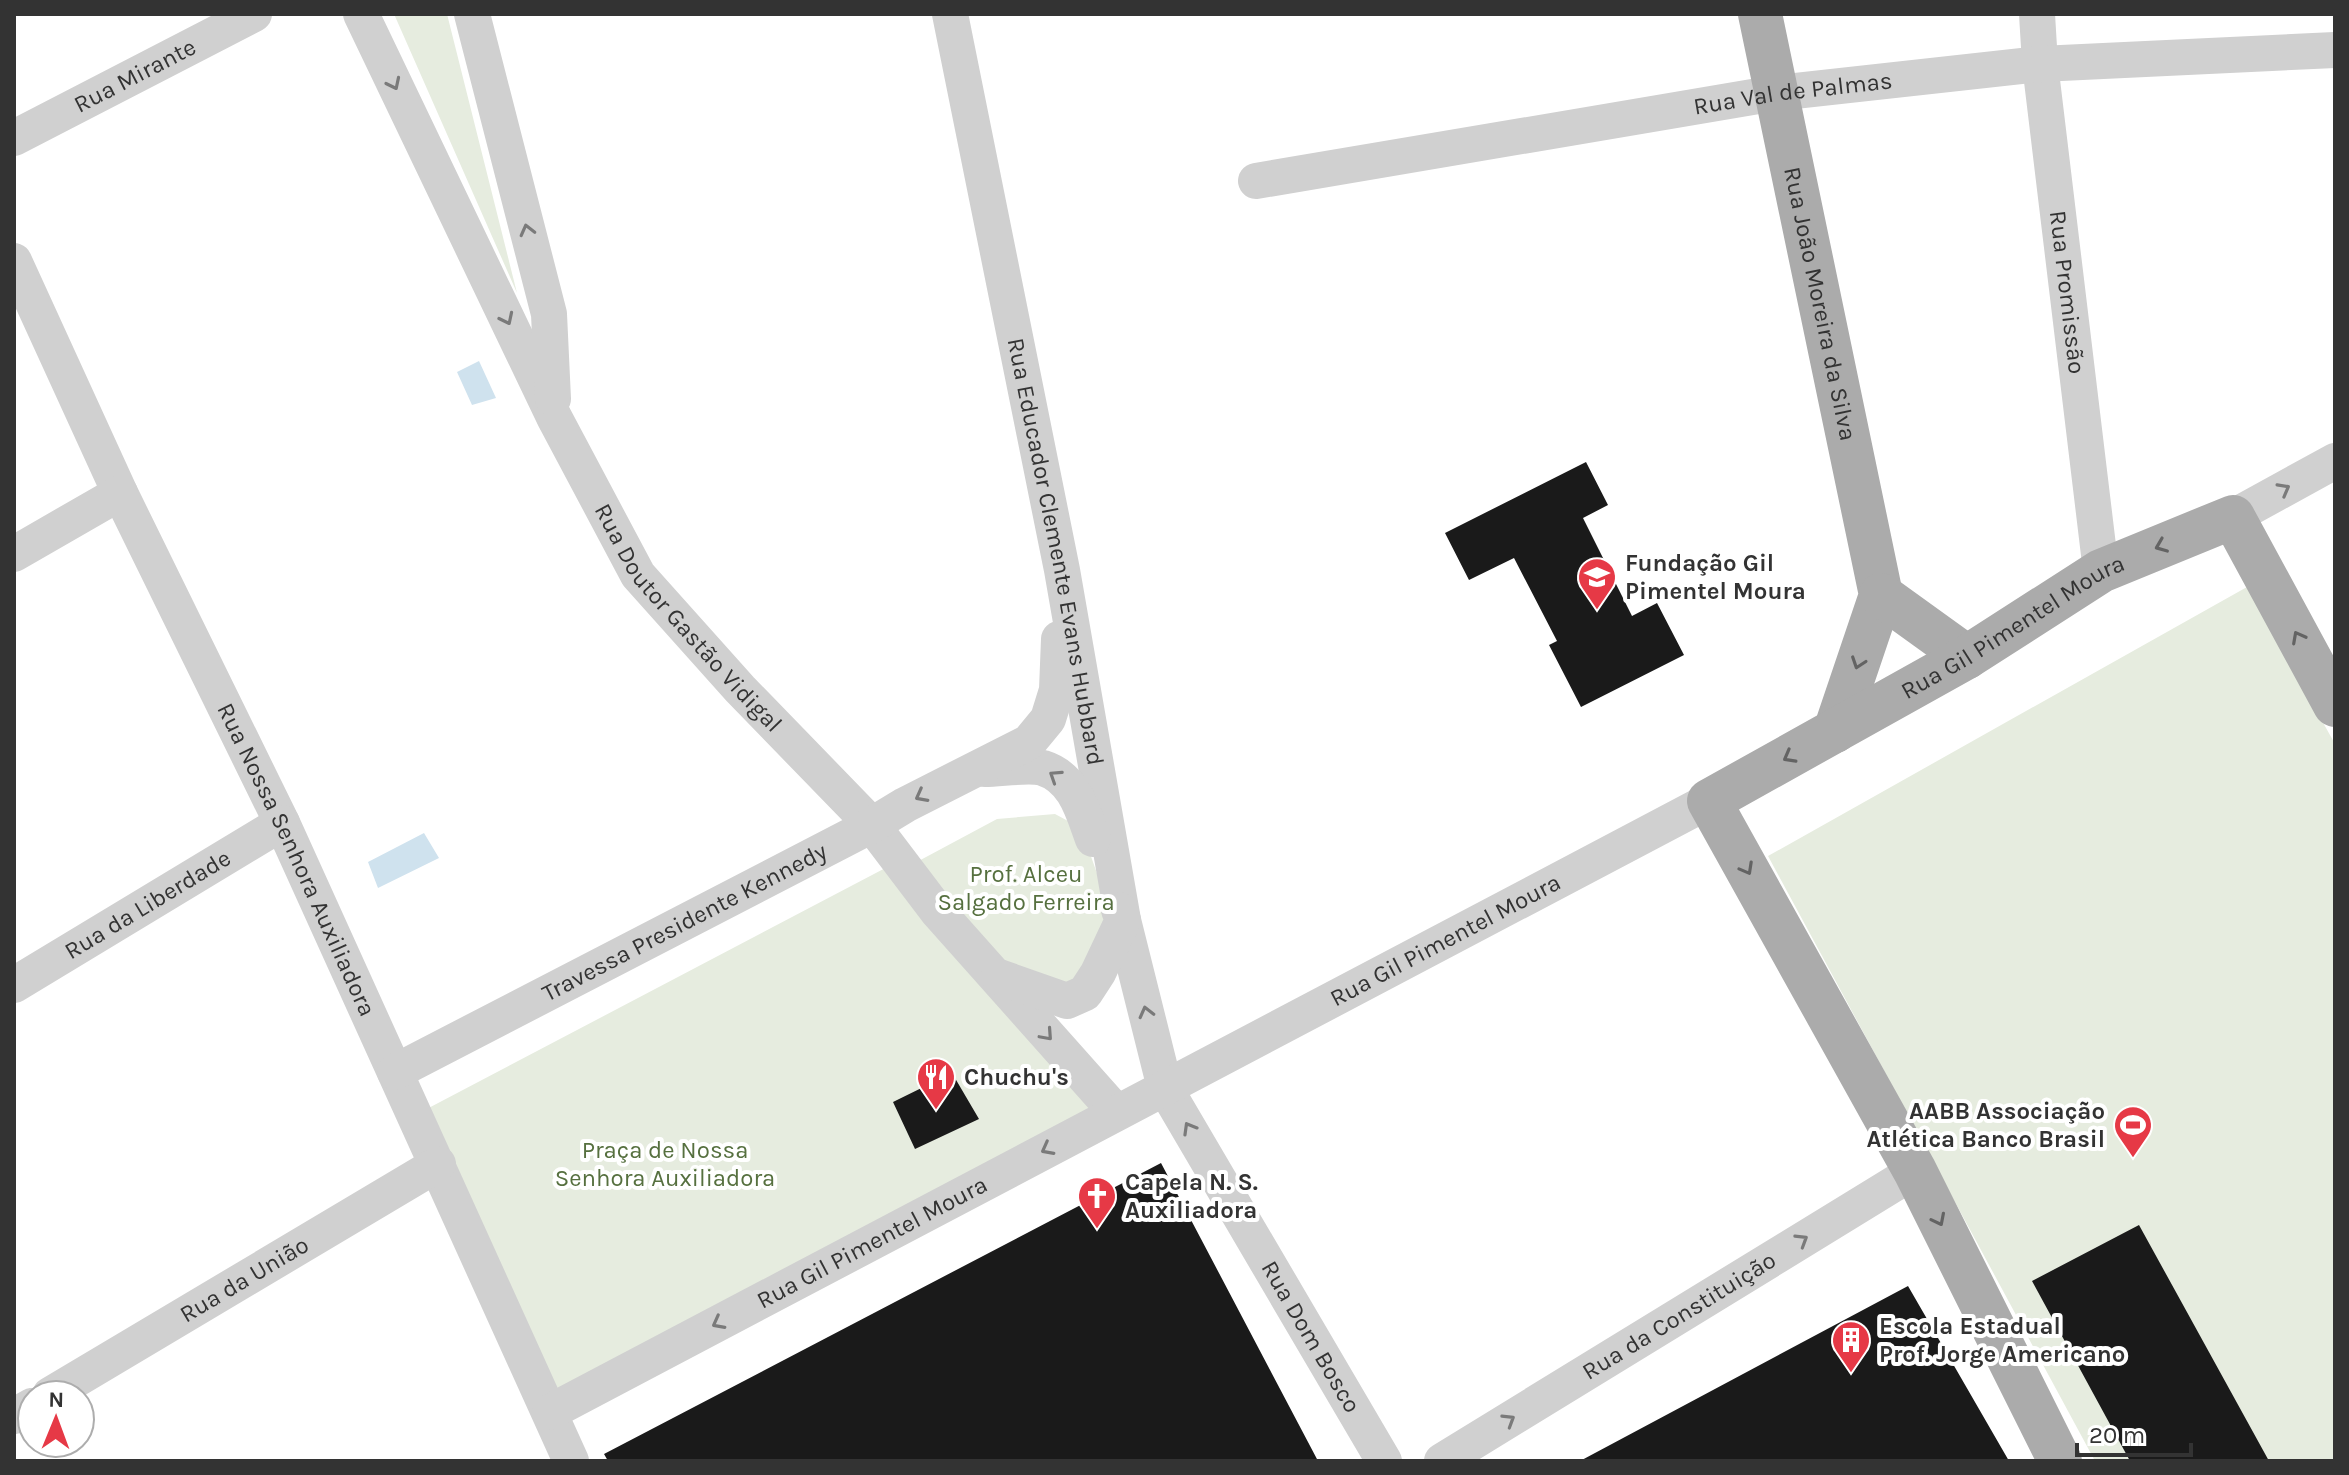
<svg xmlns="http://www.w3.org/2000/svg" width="2349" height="1475" font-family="Karla,sans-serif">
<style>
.green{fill:#e6ecdf}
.water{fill:#cfe2ee}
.building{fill:#1a1a1a}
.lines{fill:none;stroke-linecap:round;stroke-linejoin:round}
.minor{stroke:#d0d0d0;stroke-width:36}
.major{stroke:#ababab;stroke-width:44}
.oneway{stroke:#7a7a7a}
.oneway2{stroke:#636363}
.labels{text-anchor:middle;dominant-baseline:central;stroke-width:8;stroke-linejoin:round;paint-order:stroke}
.street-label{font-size:24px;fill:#333;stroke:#fff}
.poi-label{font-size:24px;font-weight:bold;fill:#333;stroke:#fff;text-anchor:start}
.park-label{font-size:24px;fill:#56703f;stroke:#fff}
</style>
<rect width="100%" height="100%" fill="#fff"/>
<!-- green -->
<path class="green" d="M394,14H447L517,293Z
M2247,587L2335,744V1461H2095L1768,856Z
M1055,814L1081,828L1112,916L1092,967L1066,990L999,964L913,864L997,819Z
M893,864L1103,1110L555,1402L421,1112Z"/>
<!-- water -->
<path class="water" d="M479,361L496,398L472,405L457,372Z
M424,833L439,858L378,888L368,862Z"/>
<!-- building -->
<path class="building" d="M1586,462L1608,505L1583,518L1632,616L1657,603L1684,655L1581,707L1549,645L1557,641L1514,558L1469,580L1445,533Z
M952,1073L979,1119L915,1149L893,1102Z
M1161,1163L1318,1461H608L604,1454Z
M2139,1225L2269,1461H2130L2032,1281Z
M1908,1286L2009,1461H1580Z"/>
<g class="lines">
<!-- minor -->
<g class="minor">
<path id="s1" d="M361,14L554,417L638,575L740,689L872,825L938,912L1116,1112"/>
<path d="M472,14L549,314L553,399"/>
<path id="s2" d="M950,14L1062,570L1123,920L1165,1088L1384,1461"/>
<path id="s3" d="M2037,14L2040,64L2101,571"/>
<path id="s4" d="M14,138L254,14"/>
<path id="s5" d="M1256,181L1776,93L2040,64L2335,50"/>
<path id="s6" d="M14,261L120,493L282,823L571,1461"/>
<path d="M2233,517L2335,461"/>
<path d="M14,554L120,493"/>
<path d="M985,769C1001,769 1029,764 1043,768C1075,778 1083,812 1093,839"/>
<path d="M999,977L1067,1001L1085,993L1098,973L1123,920L1119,910"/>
<path id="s7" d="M14,985L282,823"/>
<path id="s8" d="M395,1072L872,825L905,805L1029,742L1048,719L1057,690L1059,639"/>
<path id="s9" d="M50,1395L438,1164"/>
<path id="s10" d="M550,1412L1709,801"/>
<path d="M14,1416L32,1406"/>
<path id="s11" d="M1442,1461L1915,1171"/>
</g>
<!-- major -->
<g class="major">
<path id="s12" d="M1760,14L1881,595L1835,731"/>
<path d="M1881,595L1967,657"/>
<path id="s13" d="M2060,1461L1915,1171L1709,801L1967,657L2101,571L2233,517L2335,705"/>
</g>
</g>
<!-- one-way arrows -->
<defs><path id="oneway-chevron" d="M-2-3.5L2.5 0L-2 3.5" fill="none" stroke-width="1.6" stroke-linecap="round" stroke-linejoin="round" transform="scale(2)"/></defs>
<g class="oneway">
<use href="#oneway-chevron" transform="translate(394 84) rotate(64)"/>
<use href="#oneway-chevron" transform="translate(527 230) rotate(-104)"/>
<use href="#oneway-chevron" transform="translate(507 319) rotate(64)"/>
<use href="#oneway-chevron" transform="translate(2284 489) rotate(-29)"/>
<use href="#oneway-chevron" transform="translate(1055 776) rotate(-147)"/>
<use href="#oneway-chevron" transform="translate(921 796) rotate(152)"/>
<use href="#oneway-chevron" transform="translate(1146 1012) rotate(-104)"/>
<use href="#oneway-chevron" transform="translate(1047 1035) rotate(48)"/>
<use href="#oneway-chevron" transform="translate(1189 1128) rotate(-120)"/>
<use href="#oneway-chevron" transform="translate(1047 1149) rotate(152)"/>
<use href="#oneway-chevron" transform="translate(1802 1240) rotate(-32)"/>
<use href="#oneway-chevron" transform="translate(718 1323) rotate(152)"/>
<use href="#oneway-chevron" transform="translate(1509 1420) rotate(-32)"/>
</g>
<g class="oneway2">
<use href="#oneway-chevron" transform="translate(2161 546) rotate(158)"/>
<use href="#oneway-chevron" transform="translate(2298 637) rotate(-118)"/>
<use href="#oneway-chevron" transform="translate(1858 663) rotate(109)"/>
<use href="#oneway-chevron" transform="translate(1789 757) rotate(151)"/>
<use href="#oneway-chevron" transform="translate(1747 869) rotate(61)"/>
<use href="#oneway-chevron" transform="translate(1939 1220) rotate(63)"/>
</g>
<!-- icons -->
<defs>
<g id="school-pin" transform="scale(2)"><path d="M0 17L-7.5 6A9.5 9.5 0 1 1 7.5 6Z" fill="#e63946" stroke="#fff"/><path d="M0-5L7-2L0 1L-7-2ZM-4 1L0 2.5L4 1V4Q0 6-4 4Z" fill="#fff"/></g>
<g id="restaurant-pin" transform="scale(2)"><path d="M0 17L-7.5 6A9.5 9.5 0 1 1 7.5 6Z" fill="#e63946" stroke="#fff"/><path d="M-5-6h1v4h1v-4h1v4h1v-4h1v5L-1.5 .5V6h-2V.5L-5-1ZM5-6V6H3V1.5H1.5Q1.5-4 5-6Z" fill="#fff"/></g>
<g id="stadium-pin" transform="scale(2)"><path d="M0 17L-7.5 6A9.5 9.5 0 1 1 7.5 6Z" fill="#e63946" stroke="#fff"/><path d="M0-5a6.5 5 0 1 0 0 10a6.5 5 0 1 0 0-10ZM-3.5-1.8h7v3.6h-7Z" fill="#fff"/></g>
<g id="church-pin" transform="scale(2)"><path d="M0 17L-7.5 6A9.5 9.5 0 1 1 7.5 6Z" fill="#e63946" stroke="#fff"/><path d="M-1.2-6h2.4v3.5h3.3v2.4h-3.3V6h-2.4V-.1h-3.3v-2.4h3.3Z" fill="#fff"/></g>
<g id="building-pin" transform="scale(2)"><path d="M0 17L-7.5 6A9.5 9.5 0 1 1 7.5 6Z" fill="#e63946" stroke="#fff"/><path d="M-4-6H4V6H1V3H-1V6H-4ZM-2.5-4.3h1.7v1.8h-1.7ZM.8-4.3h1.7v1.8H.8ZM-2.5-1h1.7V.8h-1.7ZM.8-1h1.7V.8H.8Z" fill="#fff"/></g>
</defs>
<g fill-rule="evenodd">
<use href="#school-pin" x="1597" y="577"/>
<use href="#restaurant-pin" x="936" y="1077"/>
<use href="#stadium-pin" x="2133" y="1125"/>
<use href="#church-pin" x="1097" y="1196"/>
<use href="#building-pin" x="1851" y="1340"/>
</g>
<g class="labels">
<!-- street labels -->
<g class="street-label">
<text stroke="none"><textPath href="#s4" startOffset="136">Rua Mirante</textPath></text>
<text stroke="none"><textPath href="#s5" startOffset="544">Rua Val de Palmas</textPath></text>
<text stroke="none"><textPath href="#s3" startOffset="280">Rua Promissão</textPath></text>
<text stroke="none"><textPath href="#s12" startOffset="296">Rua João Moreira da Silva</textPath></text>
<text stroke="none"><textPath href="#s2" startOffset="548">Rua Educador Clemente Evans Hubbard</textPath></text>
<text stroke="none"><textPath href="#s1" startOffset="690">Rua Doutor Gastão Vidigal</textPath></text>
<text stroke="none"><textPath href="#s13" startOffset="1098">Rua Gil Pimentel Moura</textPath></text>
<text stroke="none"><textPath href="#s6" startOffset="662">Rua Nossa Senhora Auxiliadora</textPath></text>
<text stroke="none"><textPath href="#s7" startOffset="156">Rua da Liberdade</textPath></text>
<text stroke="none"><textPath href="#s8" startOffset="326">Travessa Presidente Kennedy</textPath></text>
<text stroke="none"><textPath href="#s10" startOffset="1012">Rua Gil Pimentel Moura</textPath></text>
<text stroke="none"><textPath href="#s10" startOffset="364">Rua Gil Pimentel Moura</textPath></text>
<text stroke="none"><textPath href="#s9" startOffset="226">Rua da União</textPath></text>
<text stroke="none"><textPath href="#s11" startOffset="278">Rua da Constituição</textPath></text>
<text stroke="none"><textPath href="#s2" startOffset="1384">Rua Dom Bosco</textPath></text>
</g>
<!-- poi labels -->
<g class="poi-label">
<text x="1625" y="563">Fundação Gil<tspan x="1625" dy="28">Pimentel Moura</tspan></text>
<text x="964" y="1077">Chuchu's</text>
<text x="2105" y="1111" text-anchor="end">AABB Associação<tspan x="2105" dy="28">Atlética Banco Brasil</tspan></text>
<text x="1125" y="1182">Capela N. S.<tspan x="1125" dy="28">Auxiliadora</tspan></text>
<text x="1879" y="1326">Escola Estadual<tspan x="1879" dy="28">Prof. Jorge Americano</tspan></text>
</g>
<!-- park labels -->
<g class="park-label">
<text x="1026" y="874">Prof. Alceu<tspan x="1026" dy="28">Salgado Ferreira</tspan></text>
<text x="665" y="1150">Praça de Nossa<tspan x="665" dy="28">Senhora Auxiliadora</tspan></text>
</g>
</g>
<!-- border -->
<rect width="2349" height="1475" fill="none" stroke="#333333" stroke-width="32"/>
<!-- north arrow -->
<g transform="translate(56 1419) rotate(1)"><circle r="38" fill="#ffffff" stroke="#adadad" stroke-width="2"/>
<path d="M0-6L14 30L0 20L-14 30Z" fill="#e63946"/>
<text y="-12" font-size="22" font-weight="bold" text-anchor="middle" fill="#333333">N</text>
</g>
<!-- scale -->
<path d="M2077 1443v12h114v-12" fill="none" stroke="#333333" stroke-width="4"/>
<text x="2089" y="1443" font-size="24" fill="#333333" stroke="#ffffff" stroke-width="6" paint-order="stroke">20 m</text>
</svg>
